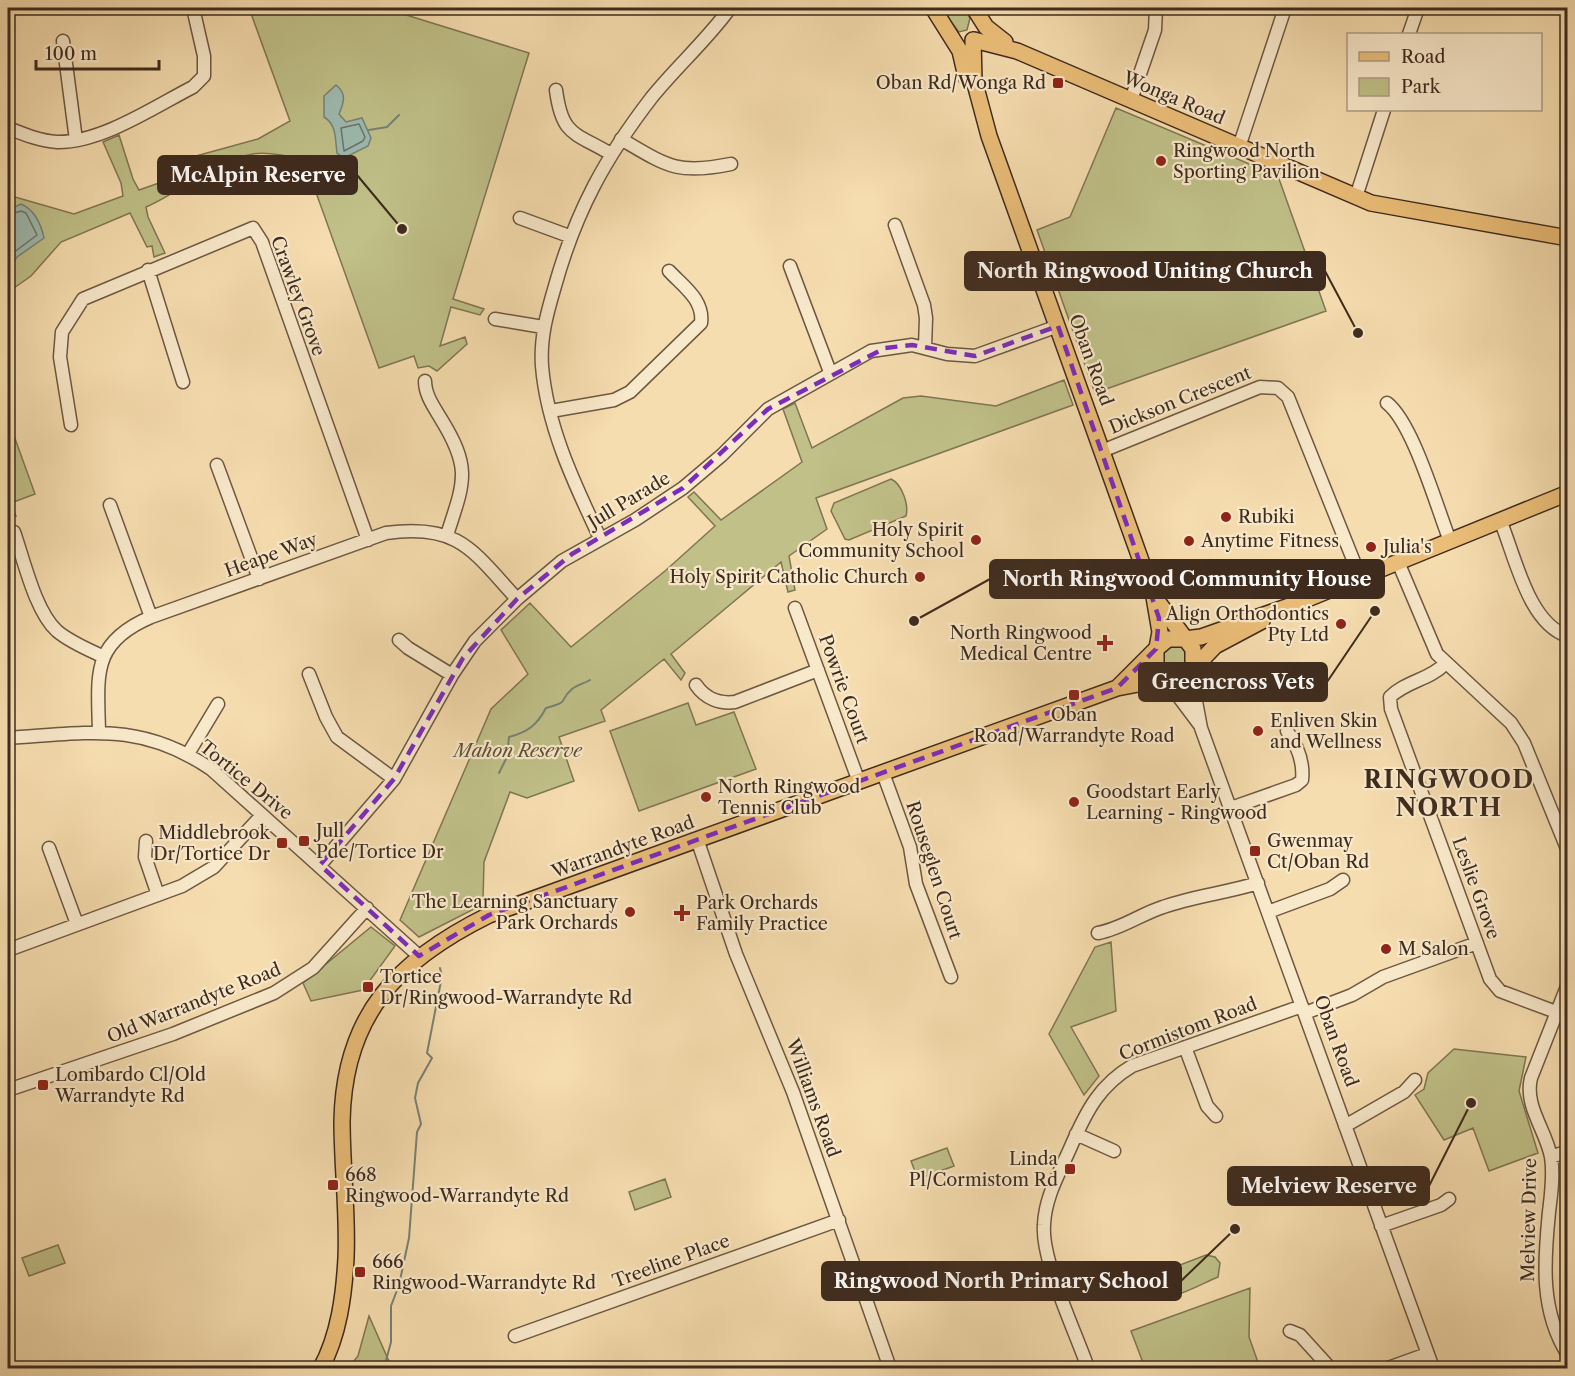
<svg xmlns="http://www.w3.org/2000/svg" width="1575" height="1376" font-family="'Libre Caslon Text',serif">
<style>
.green{fill:#c0c088;stroke:#7f7653;stroke-width:1.5}
.water{fill:#9dbbb1;stroke:#778176;stroke-width:1.5}
.lines{fill:none;stroke-linecap:round;stroke-linejoin:round}
.shore{stroke:#6e7368;stroke-width:1.5}
.stream{stroke:#778176;stroke-width:2}
.minor-casing{stroke:#6c5842;stroke-width:15}
.major-casing{stroke:#3e2b1e;stroke-width:18}
.minor{stroke:#f9e9cb;stroke-width:12}
.major{stroke:#ebbe78;stroke-width:15}
.marked{fill:none;stroke:#7b2cbf;stroke-width:4.5;stroke-dasharray:12 8;stroke-linejoin:round}
.poi-dot{fill:#8f2418;stroke:#f9e9cb;stroke-width:2}
.labels{text-anchor:middle;dominant-baseline:central;stroke-width:4.5;stroke-linejoin:round;paint-order:stroke}
.poi-label{font-size:18px;fill:#3e2b1e;stroke:#f9e9cb;text-anchor:start}
.street-label{font-size:18px;fill:#3e2b1e;stroke:#f9e9cb}
.park-label{font-size:18px;font-style:italic;fill:#5e5038;stroke:#f9e9cb}
.district-label{font-size:24px;font-weight:bold;letter-spacing:1.5px;fill:#3e2b1e;stroke:#f9e9cb}
.leader{fill:none;stroke:#3e2b1e;stroke-width:2}
.callout-dot{fill:#3e2b1e;stroke:#f9e9cb;stroke-width:2}
.callout{fill:#3e2b1e;stroke:#3e2b1e;stroke-width:2}
.callout-label{font-size:20px;text-anchor:middle;font-weight:bold;fill:#fff}
</style>
<rect width="100%" height="100%" fill="#f6ddaf"/>
<filter id="stains"><feTurbulence type="fractalNoise" baseFrequency=".00333" numOctaves="4"/><feColorMatrix values="0 0 0 0 .2 0 0 0 0 .09 0 0 0 0 .02 0 0 0 .5 -.17"/></filter>
<radialGradient id="worn" r=".72"><stop offset=".6" stop-color="#630" stop-opacity="0"/><stop offset="1" stop-color="#630" stop-opacity=".3"/></radialGradient>
<!-- green -->
<path class="green" d="M249,8H404L403,14L529,53L453,299L484,309L480,315L451,307L440,346L465,337L467,344L437,371L429,366L418,368L414,356L379,368L304,159C288,157 268,151 253,154C213,161 183,191 146,207L148,217L165,253L154,257L152,246L147,247L130,213L61,242L31,276L8,292V195L74,214L123,196L121,183L103,142L119,135L133,179L139,190L159,183L196,156L258,139L290,121Z
M947,8H964L970,18L967,30L959,32L948,18Z
M1116,108L1278,176L1326,311L1095,393L1037,230L1070,217Z
M1064,380L1073,405L816,498L827,529L789,556L795,590L788,592L781,562L671,654L685,673L681,680L664,659L601,710L605,721L559,737L574,781L527,798L510,792L484,862L483,899L476,908L419,937L400,920L491,709L528,674L501,630L530,603L571,647L665,571L715,526L688,497L694,492L721,520L802,462L783,409L795,403L812,448L903,398L921,396L996,406Z
M8,419L35,494L11,503L16,516L8,517Z
M891,479C902,484 909,505 906,516L849,540L845,539L831,511L834,503Z
M1170,643L1186,647L1189,665L1173,673L1165,670L1160,655Z
M688,703L696,725L734,712L756,769L639,811L610,731Z
M371,927L395,946L363,990L311,1001L303,983Z
M1111,942L1116,1011L1071,1027L1099,1076L1084,1095L1049,1034L1095,947Z
M1454,1049L1526,1057L1519,1091L1538,1153L1489,1171L1473,1128L1444,1140L1415,1095L1424,1089L1428,1073Z
M947,1148L954,1166L918,1179L911,1161Z
M665,1179L671,1197L635,1210L629,1192Z
M58,1245L65,1263L29,1276L22,1258Z
M1206,1255L1215,1257L1220,1263L1218,1277C1200,1284 1160,1309 1145,1293V1283L1151,1276Z
M1250,1288L1249,1337L1260,1368H1145L1131,1331Z
M369,1316L392,1368H348L358,1356Z"/>
<!-- water -->
<path class="water" d="M336,85C347,94 344,102 339,114L346,122L362,118L371,138L368,146L344,158L337,153C335,139 337,125 324,117V96Z
M21,204C35,210 41,224 44,238L17,257L8,270V210Z"/>
<g class="lines">
<!-- shore -->
<path class="shore" d="M359,124L365,137L363,141L344,151L341,128Z
M8,215L21,211L26,213L37,235L13,253L8,261"/>
<!-- stream -->
<path class="stream" d="M369,130L387,127L399,115
M499,773L507,757L509,737C528,732 537,725 546,708C572,701 557,702 572,689C577,685 585,683 590,680
M384,1368L391,1342V1306L399,1285L409,1238L417,1132L421,1124L415,1098L418,1083L432,1058L427,1053L442,976L440,968"/>
<!-- minor casing -->
<g class="minor-casing">
<path id="minor" d="M1409,34L1418,8
M63,41L76,140
M556,90C562,136 574,132 611,154
M1131,100L1155,30L1156,8
M8,128C23,134 40,141 57,142C101,143 154,107 193,87L204,76V56L193,8
M621,139C667,166 677,175 731,164
M1239,147L1285,8
M1356,197L1384,110
M520,218L569,236
M895,225L924,305L926,318L925,347
M790,266L830,372
M148,270L183,382
M495,319L543,327
M425,381C425,395 434,407 441,419C472,469 464,482 447,535
M1387,403C1413,423 1437,508 1450,541
M551,411L614,400L630,392L701,323C704,300 684,287 669,271
M71,425L60,357L62,332L83,299L253,228L262,242L368,540
M1102,451L1260,387L1278,388L1288,397L1360,577
M217,465L259,579
M110,505L151,617
M1500,520C1515,555 1528,624 1568,636
M14,532C24,560 35,611 57,631C70,642 87,649 102,656
M600,538C575,485 547,427 542,366C540,338 547,313 555,286C576,211 605,158 652,97C677,66 707,40 730,8
M1398,562L1437,654L1511,723L1524,743L1568,851
M795,608L859,782
M399,640L408,648L452,675
M1445,664C1429,680 1406,681 1390,697L1391,709L1490,979L1500,991L1556,1012
M1193,668V685L1201,728L1433,1368
M309,674L326,717L337,737L394,779
M1166,680L1199,724
M696,685C705,698 719,704 735,702L818,670
M99,733C98,676 90,643 151,617L386,533C459,523 473,551 517,599
M8,738C88,733 140,721 211,769L419,956
M188,754L218,704
M883,773L910,847L916,884L951,977
M1231,808L1296,785L1302,780C1304,762 1297,745 1287,731
M146,841L145,857L158,895
M698,842L736,954L793,1092L890,1368
M49,848L77,924
M320,865L394,779L452,675L475,641L517,599L562,561L635,520L683,488L722,455L768,409L871,351L912,345L947,354L975,356L1058,326
M1268,912L1330,889L1343,880
M1098,933C1121,929 1141,914 1163,907C1194,896 1226,893 1258,883
M8,950L182,886L214,867L262,815
M1568,984L1531,1078C1524,1106 1546,1130 1551,1157C1554,1175 1551,1195 1549,1212C1544,1262 1540,1311 1568,1355
M1305,1013L1352,995L1383,977L1477,943
M1185,1047L1207,1106L1216,1116
M8,1090L173,1034L274,993L313,968L367,908
M1345,1126L1404,1092L1415,1080
M1076,1134L1114,1151
M1551,1157L1568,1151
M1381,1226L1441,1205L1449,1199
M1290,1331L1300,1335L1330,1368
M515,1336L839,1220
M1088,1368C1076,1333 1041,1260 1044,1225C1045,1196 1061,1170 1072,1144C1087,1110 1100,1085 1132,1066L1302,1006
M1388,1368L1427,1354"/>
</g>
<!-- major casing -->
<g class="major-casing">
<path id="major" d="M933,8L960,51L966,77
M974,8L986,27L1005,42
M973,40L974,80L989,136L1154,597L1160,632L1157,648
M974,40L1017,51L1371,203L1568,238
M1158,602L1193,649V668L1184,676L1165,679L1156,665V649L1168,639H1184
M1185,639L1201,637L1295,604L1568,493
M1194,668L1215,646L1262,621
M1117,688L1156,649
M321,1368C339,1335 344,1295 346,1258C348,1212 342,1167 342,1121C344,1014 398,960 489,915L1117,688L1165,679"/>
</g>
<!-- minor -->
<use href="#minor" class="minor"/>
<!-- major -->
<use href="#major" class="major"/>
</g>
<!-- marked area -->
<path class="marked" d="M1058,326L1159,618L1156,649L1117,688L489,915L419,956L320,865L394,779L463,658L517,599L572,554L683,488L768,409L885,348L912,345L975,356Z"/>
<!-- markers -->
<g class="poi-dot">
<rect x="1052" y="77" width="12" height="12" rx="3"/>
<circle cx="1161" cy="161" r="6"/>
<circle cx="1226" cy="517" r="6"/>
<circle cx="976" cy="540" r="6"/>
<circle cx="1189" cy="541" r="6"/>
<circle cx="1371" cy="547" r="6"/>
<circle cx="920" cy="577" r="6"/>
<circle cx="1341" cy="624" r="6"/>
<path d="M1102 634h6v6h6v6h-6v6h-6v-6h-6v-6h6z"/>
<rect x="1068" y="689" width="12" height="12" rx="3"/>
<circle cx="1258" cy="731" r="6"/>
<circle cx="706" cy="797" r="6"/>
<circle cx="1074" cy="802" r="6"/>
<rect x="298" y="835" width="12" height="12" rx="3"/>
<rect x="276" y="837" width="12" height="12" rx="3"/>
<rect x="1249" y="845" width="12" height="12" rx="3"/>
<circle cx="630" cy="912" r="6"/>
<path d="M679 904h6v6h6v6h-6v6h-6v-6h-6v-6h6z"/>
<circle cx="1386" cy="949" r="6"/>
<rect x="362" y="981" width="12" height="12" rx="3"/>
<rect x="37" y="1079" width="12" height="12" rx="3"/>
<rect x="1064" y="1163" width="12" height="12" rx="3"/>
<rect x="327" y="1179" width="12" height="12" rx="3"/>
<rect x="354" y="1266" width="12" height="12" rx="3"/>
</g>
<g class="labels">
<!-- poi labels -->
<g class="poi-label">
<text x="1046" y="83" text-anchor="end">Oban Rd/Wonga Rd</text>
<text x="1173" y="151">Ringwood North<tspan x="1173" dy="21">Sporting Pavilion</tspan></text>
<text x="1238" y="517">Rubiki</text>
<text x="964" y="530" text-anchor="end">Holy Spirit<tspan x="964" dy="21">Community School</tspan></text>
<text x="1201" y="541">Anytime Fitness</text>
<text x="1383" y="547">Julia's</text>
<text x="908" y="577" text-anchor="end">Holy Spirit Catholic Church</text>
<text x="1329" y="614" text-anchor="end">Align Orthodontics<tspan x="1329" dy="21">Pty Ltd</tspan></text>
<text x="1092" y="633" text-anchor="end">North Ringwood<tspan x="1092" dy="21">Medical Centre</tspan></text>
<text x="1074" y="715" text-anchor="middle">Oban<tspan x="1074" dy="21">Road/Warrandyte Road</tspan></text>
<text x="1270" y="721">Enliven Skin<tspan x="1270" dy="21">and Wellness</tspan></text>
<text x="718" y="787">North Ringwood<tspan x="718" dy="21">Tennis Club</tspan></text>
<text x="1086" y="792">Goodstart Early<tspan x="1086" dy="21">Learning - Ringwood</tspan></text>
<text x="316" y="831">Jull<tspan x="316" dy="21">Pde/Tortice Dr</tspan></text>
<text x="270" y="833" text-anchor="end">Middlebrook<tspan x="270" dy="21">Dr/Tortice Dr</tspan></text>
<text x="1267" y="841">Gwenmay<tspan x="1267" dy="21">Ct/Oban Rd</tspan></text>
<text x="618" y="902" text-anchor="end">The Learning Sanctuary<tspan x="618" dy="21">Park Orchards</tspan></text>
<text x="696" y="903">Park Orchards<tspan x="696" dy="21">Family Practice</tspan></text>
<text x="1398" y="949">M Salon</text>
<text x="380" y="977">Tortice<tspan x="380" dy="21">Dr/Ringwood-Warrandyte Rd</tspan></text>
<text x="55" y="1075">Lombardo Cl/Old<tspan x="55" dy="21">Warrandyte Rd</tspan></text>
<text x="1058" y="1159" text-anchor="end">Linda<tspan x="1058" dy="21">Pl/Cormistom Rd</tspan></text>
<text x="345" y="1175">668<tspan x="345" dy="21">Ringwood-Warrandyte Rd</tspan></text>
<text x="372" y="1262">666<tspan x="372" dy="21">Ringwood-Warrandyte Rd</tspan></text>
</g>
<!-- street labels -->
<g class="street-label">
<text transform="translate(1174 98) rotate(23)">Wonga Road</text>
<text transform="translate(298 296) rotate(70)">Crawley Grove</text>
<text transform="translate(1091 360) rotate(70)">Oban Road</text>
<text transform="translate(1180 400) rotate(-22)">Dickson Crescent</text>
<text transform="translate(629 500) rotate(-31)">Jull Parade</text>
<text transform="translate(271 555) rotate(-20)">Heape Way</text>
<text transform="translate(844 689) rotate(70)">Powrie Court</text>
<text transform="translate(246 780) rotate(39)">Tortice Drive</text>
<text transform="translate(623 847) rotate(-20)">Warrandyte Road</text>
<text transform="translate(934 870) rotate(72)">Rouseglen Court</text>
<text transform="translate(1476 888) rotate(70)">Leslie Grove</text>
<text transform="translate(194 1003) rotate(-22)">Old Warrandyte Road</text>
<text transform="translate(1188 1029) rotate(-21)">Cormistom Road</text>
<text transform="translate(1336 1041) rotate(70)">Oban Road</text>
<text transform="translate(813 1098) rotate(70)">Williams Road</text>
<text transform="translate(1529 1220) rotate(-89)">Melview Drive</text>
<text transform="translate(671 1261) rotate(-20)">Treeline Place</text>
</g>
<!-- park labels -->
<g class="park-label">
<text x="518" y="751">Mahon Reserve</text>
</g>
<!-- district labels -->
<g class="district-label">
<text x="1449" y="779">RINGWOOD<tspan x="1449" dy="28">NORTH</tspan></text>
</g>
</g>
<!-- callouts -->
<path class="leader" d="M402 229L357 175M1358 333L1325 271M914 621L990 579M1375 611L1327 682M1471 1103L1429 1186M1235 1229L1181 1281"/>
<g class="callout-dot">
<circle cx="402" cy="229" r="6"/>
<circle cx="1358" cy="333" r="6"/>
<circle cx="914" cy="621" r="6"/>
<circle cx="1375" cy="611" r="6"/>
<circle cx="1471" cy="1103" r="6"/>
<circle cx="1235" cy="1229" r="6"/>
</g>
<g class="callout">
<rect x="158" y="156" width="199" height="38" rx="6"/>
<rect x="965" y="252" width="360" height="38" rx="6"/>
<rect x="990" y="560" width="394" height="38" rx="6"/>
<rect x="1139" y="663" width="188" height="38" rx="6"/>
<rect x="1228" y="1167" width="201" height="38" rx="6"/>
<rect x="822" y="1262" width="359" height="38" rx="6"/>
</g>
<g class="callout-label">
<text x="258" y="182">McAlpin Reserve</text>
<text x="1145" y="278">North Ringwood Uniting Church</text>
<text x="1187" y="586">North Ringwood Community House</text>
<text x="1233" y="689">Greencross Vets</text>
<text x="1329" y="1193">Melview Reserve</text>
<text x="1001" y="1288">Ringwood North Primary School</text>
</g>
<!-- margin -->
<rect width="1575" height="1376" fill="none" stroke="#f6ddaf" stroke-width="30"/>
<rect x="9" y="9" width="1557" height="1358" fill="none" stroke="#3e2b1e" stroke-width="3"/>
<rect x="15" y="15" width="1545" height="1346" fill="none" stroke="#3e2b1e" stroke-width="1.5"/>
<!-- legend -->
<rect x="1347" y="33" width="195" height="78" fill="#f9e9cb" stroke="#ae9d86" stroke-width="1.5"/>
<rect x="1359" y="52" width="30" height="9" fill="#ebbe78" stroke="#ae9d86" stroke-width="1.5"/>
<text x="1401" y="63" font-size="18" fill="#3e2b1e">Road</text>
<rect x="1359" y="78" width="30" height="18" fill="#c0c088" stroke="#ae9d86" stroke-width="1.5"/>
<text x="1401" y="93" font-size="18" fill="#3e2b1e">Park</text>
<!-- scale -->
<path d="M36 60v9h123v-9" fill="none" stroke="#3e2b1e" stroke-width="3"/>
<text x="45" y="60" font-size="18" fill="#3e2b1e" stroke="#f9e9cb" stroke-width="4.5" paint-order="stroke">100 m</text>
<rect width="100%" height="100%" filter="url(#stains)"/>
<rect width="100%" height="100%" fill="url(#worn)"/>
</svg>
